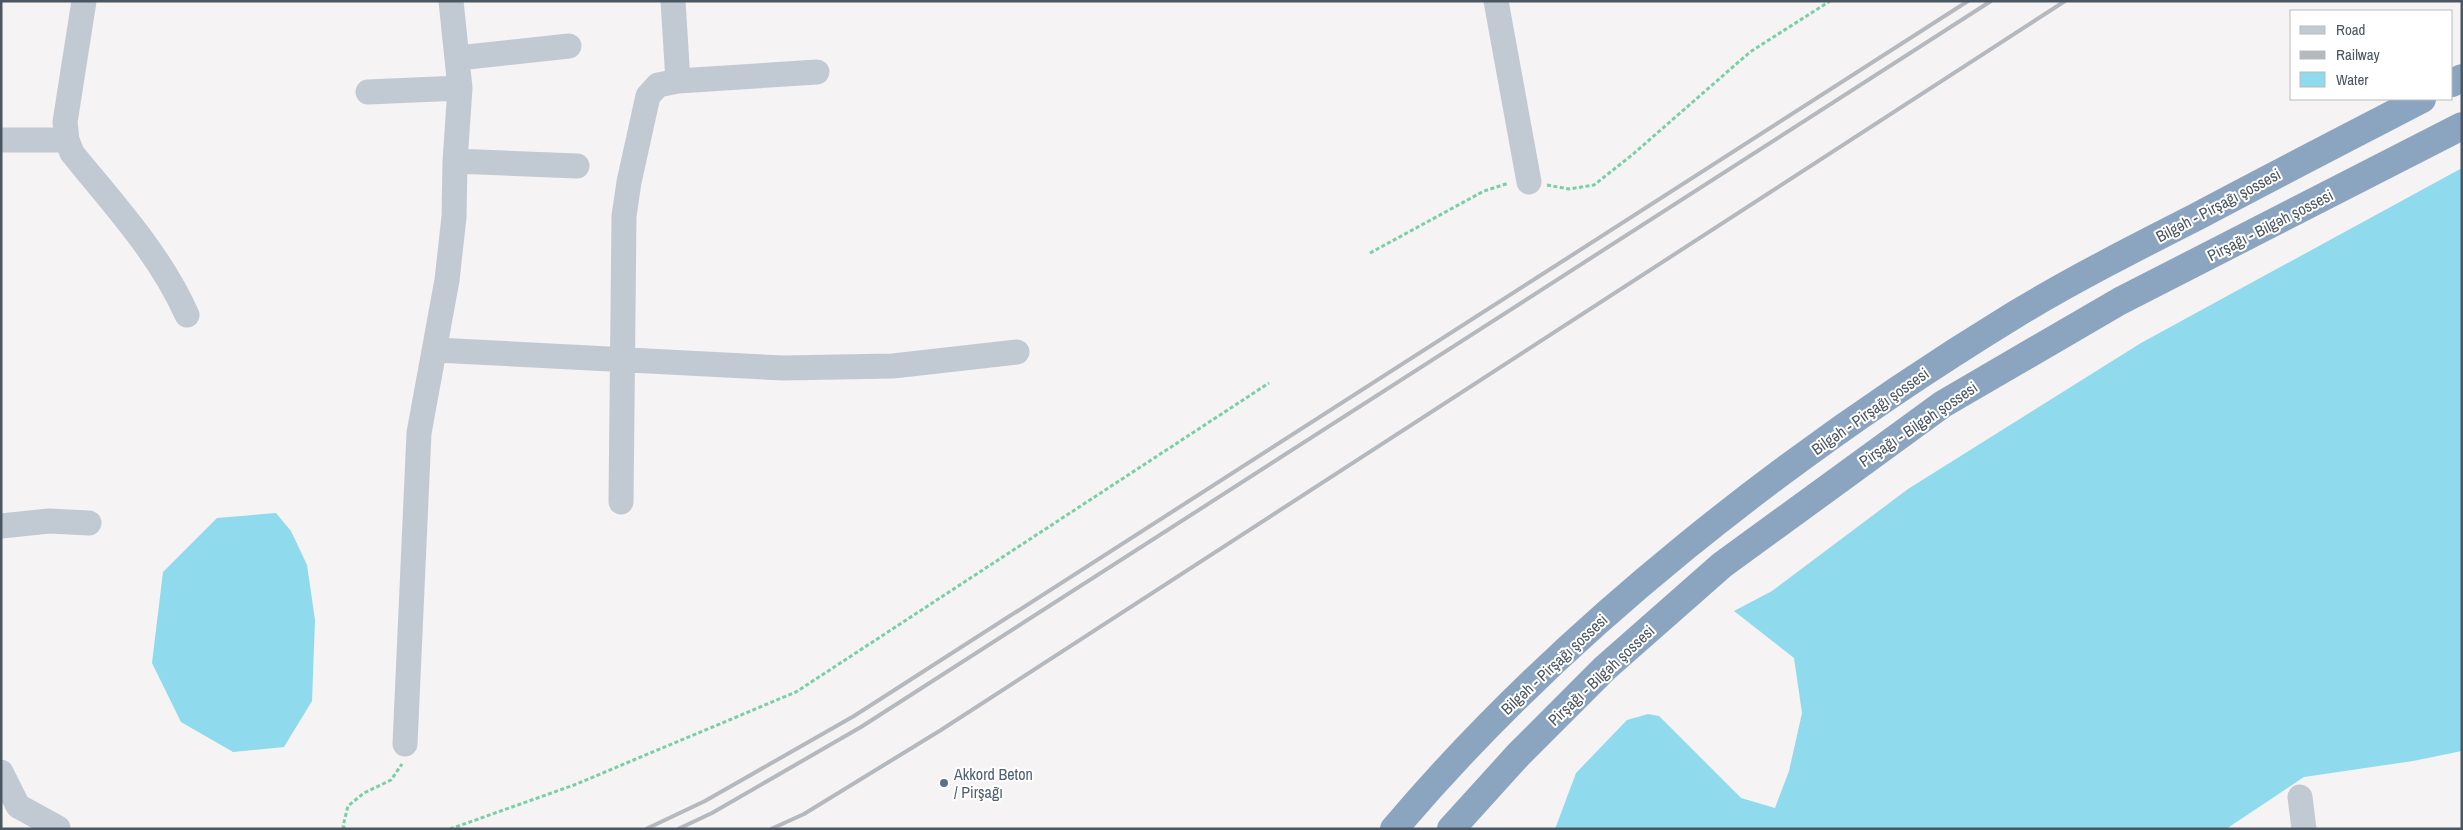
<svg xmlns="http://www.w3.org/2000/svg" width="2463" height="830" font-family="'Archivo Narrow',sans-serif">
<style>
.water{fill:#90daee}
.lines{fill:none;stroke-linecap:round;stroke-linejoin:round}
.path{stroke:#7ad0a6;stroke-width:3;stroke-dasharray:4 2.5;stroke-linecap:butt}
.minor{stroke:#c1cad2;stroke-width:25}
.highway{stroke:#8ba5c1;stroke-width:28}
.rail{stroke:#b5b8bd;stroke-width:4}
.service-dot{fill:#5c6f8a;stroke:#fff;stroke-width:2}
.labels{text-anchor:middle;dominant-baseline:central;stroke-width:4;stroke-linejoin:round;paint-order:stroke}
.street-label{font-size:16px;fill:#4a5661;stroke:#fff}
.service-label{font-size:16px;fill:#4e5e75;stroke:#fff;text-anchor:start}
</style>
<rect width="100%" height="100%" fill="#f5f3f3"/>
<!-- water -->
<path class="water" d="M2462,168V751L2413,761L2304,777L2226,829H1555L1576,773L1627,720L1648,714L1659,716L1741,798L1775,808L1789,771L1802,713L1794,658L1734,611L1772,591L1908,489L2141,343Z
M276,513L291,531L307,565L315,620L312,701L284,747L233,752L181,722L152,663L163,572L217,518Z"/>
<g class="lines">
<!-- path -->
<path class="path" d="M1547,185L1569,189L1594,185L1632,155L1750,52L1830,1
M1370,253L1484,191L1509,183
M345,829L343,826L348,806L364,793L391,780L402,764
M450,829L574,785L796,692L1269,383"/>
<!-- minor -->
<path class="minor" d="M84,1L65,122L67,140L72,153C114,205 160,254 187,315
M1496,1L1529,182
M458,58L569,46
M678,81L817,72
M368,92L460,88
M1,140H67
M455,161L577,166
M436,350L783,368L893,366L1017,352
M621,502L624,216L629,182L648,96L658,85L678,81L673,1
M1,526L49,521L89,523
M405,744L419,433L447,280L454,217L455,161L460,88L451,1
M1,772L18,806L58,828
M2300,797L2304,829"/>
<!-- highway -->
<path class="highway" d="M2452,83L2462,78
M1394,829C1564,628 1792,451 2016,314C2074,279 2135,248 2196,217C2271,177 2347,138 2422,99
M1451,829L1519,754L1605,668L1722,565L1943,404L2120,301L2462,126"/>
<!-- rail -->
<path class="rail" d="M646,829L705,801L854,716L1968,1
M678,829L712,813L861,727L1991,1
M771,829L804,814L941,730L2065,1"/>
</g>
<!-- markers -->
<circle class="service-dot" cx="944" cy="783" r="5"/>
<g class="labels">
<!-- street labels -->
<g class="street-label">
<text transform="translate(2218 205) rotate(-28)">Bilgəh - Pirşağı şossesi</text>
<text transform="translate(2270 225) rotate(-27)">Pirşağı - Bilgəh şossesi</text>
<text transform="translate(1870 411) rotate(-35)">Bilgəh - Pirşağı şossesi</text>
<text transform="translate(1918 424) rotate(-34)">Pirşağı - Bilgəh şossesi</text>
<text transform="translate(1554 664) rotate(-43)">Bilgəh - Pirşağı şossesi</text>
<text transform="translate(1601 675) rotate(-43)">Pirşağı - Bilgəh şossesi</text>
</g>
<!-- service labels -->
<g class="service-label">
<text x="954" y="774">Akkord Beton<tspan x="954" dy="18">/ Pirşağı</tspan></text>
</g>
</g>
<!-- border -->
<rect width="2463" height="830" fill="none" stroke="#4a5661" stroke-width="5"/>
<!-- legend -->
<rect x="2290" y="10" width="162" height="90" fill="#ffffff" stroke="#b7bbc0"/>
<rect x="2300" y="26" width="25" height="8" fill="#c1cad2" stroke="#b7bbc0"/>
<text x="2336" y="35" font-size="15" fill="#4a5661">Road</text>
<rect x="2300" y="51" width="25" height="8" fill="#b5b8bd" stroke="#b7bbc0"/>
<text x="2336" y="60" font-size="15" fill="#4a5661">Railway</text>
<rect x="2300" y="72" width="25" height="15" fill="#90daee" stroke="#b7bbc0"/>
<text x="2336" y="85" font-size="15" fill="#4a5661">Water</text>
</svg>
